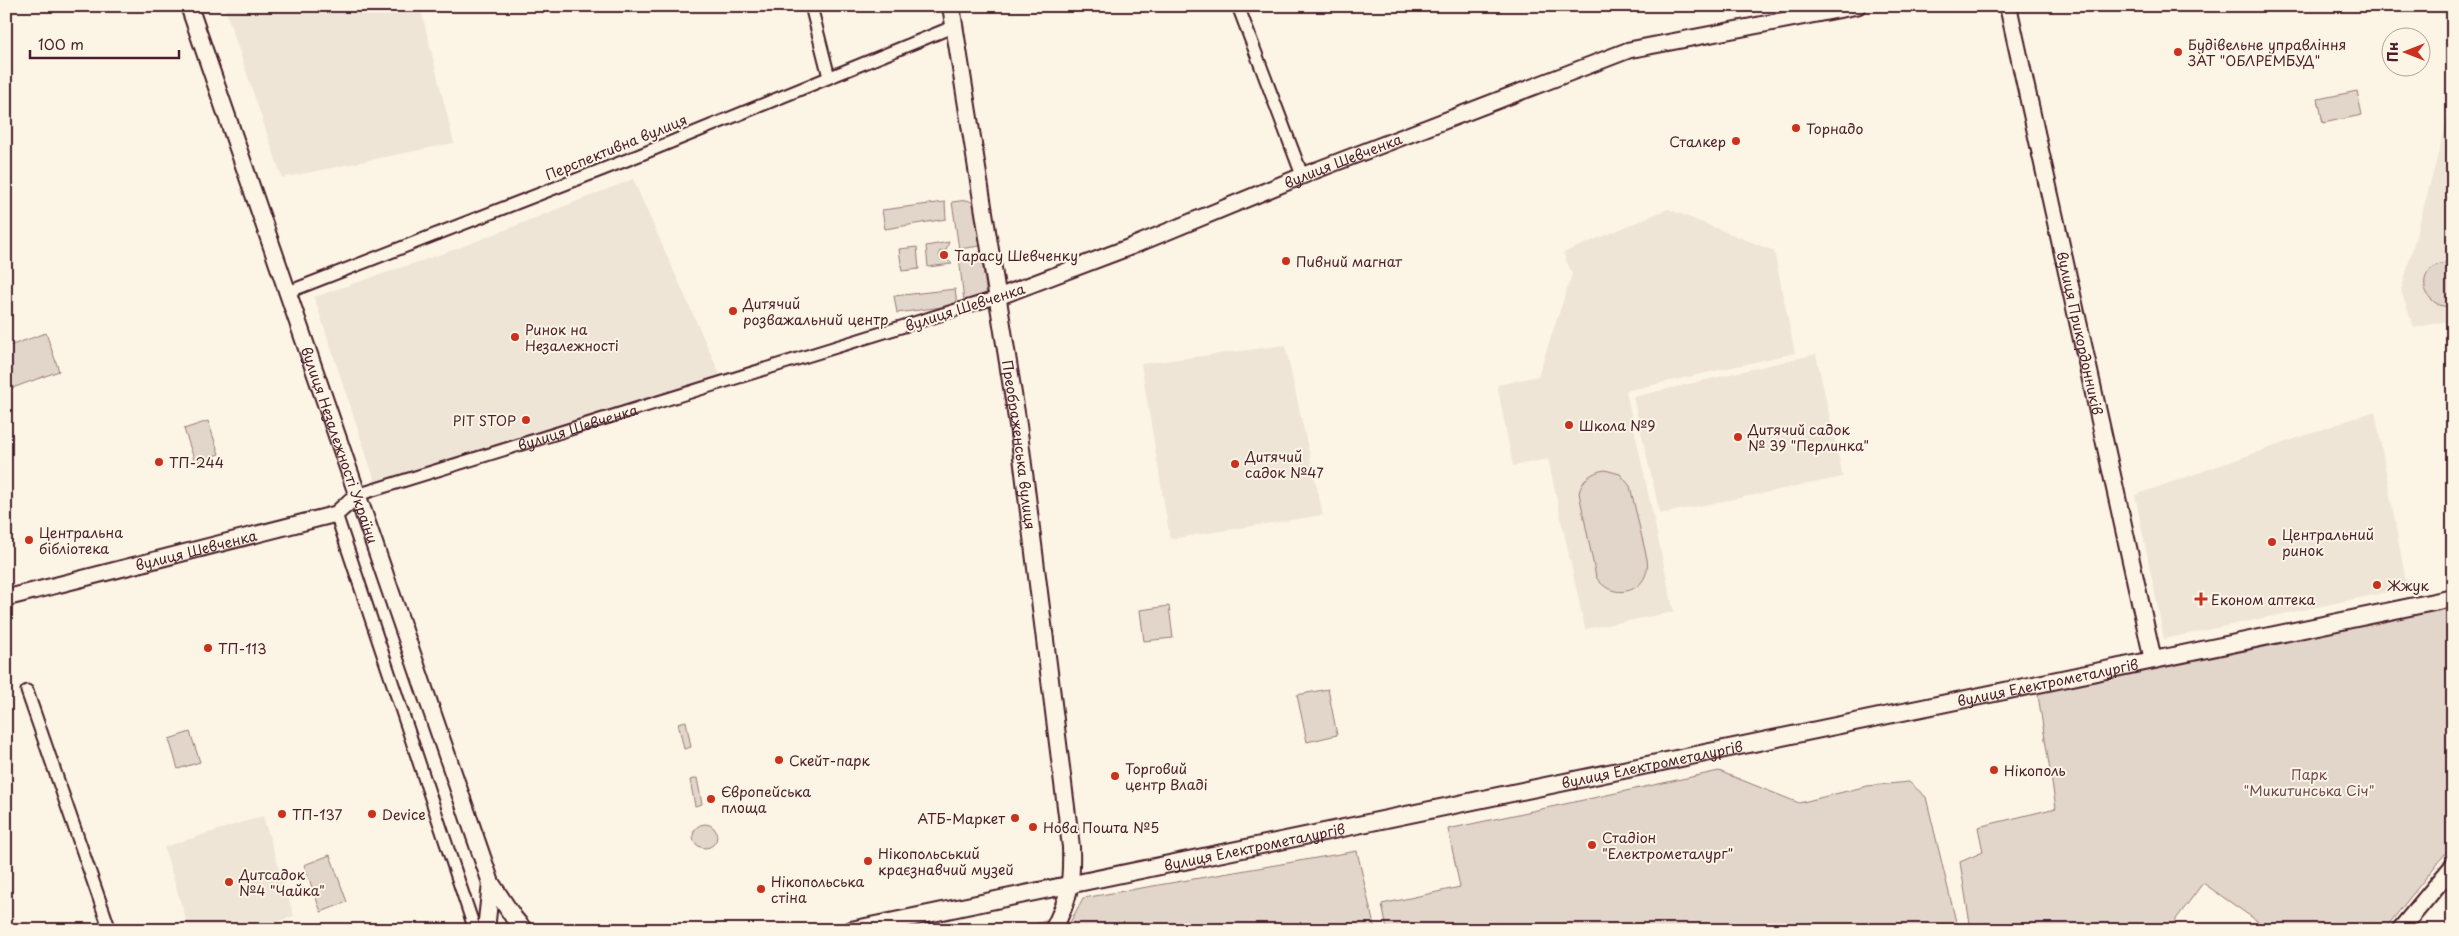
<svg xmlns="http://www.w3.org/2000/svg" width="2459" height="936" font-family="'Playpen Sans',sans-serif">
<style>
.built{fill:#eee5d7}
.green{fill:#e2d5ca;stroke:#967a7a}
.lines{fill:none;stroke-linecap:round;stroke-linejoin:round}
.minor-casing{stroke:#4a1f2b;stroke-width:15}
.tertiary-casing{stroke:#4a1f2b;stroke-width:19}
.secondary-casing{stroke:#4a1f2b;stroke-width:20}
.minor{stroke:#fcf5e5;stroke-width:11}
.tertiary{stroke:#fcf5e5;stroke-width:15}
.secondary{stroke:#fcf5e5;stroke-width:16}
.poi-dot{fill:#c8321e;stroke:#fcf5e5;stroke-width:2}
.labels{text-anchor:middle;dominant-baseline:central;stroke-width:4;stroke-linejoin:round;paint-order:stroke}
.poi-label{font-size:14px;fill:#4a1f2b;stroke:#fcf5e5;text-anchor:start}
.street-label{font-size:14px;fill:#4a1f2b;stroke:#fcf5e5}
.park-label{font-size:14px;fill:#704c53;stroke:#fcf5e5}
</style>
<rect width="100%" height="100%" fill="#fcf5e5"/>
<filter id="ink" filterUnits="userSpaceOnUse"><feTurbulence type="fractalNoise" baseFrequency=".02" numOctaves="2"/><feDisplacementMap in="SourceGraphic" scale="10" xChannelSelector="R" yChannelSelector="G"/><feConvolveMatrix kernelMatrix="1 2 1 2 8 2 1 2 1" color-interpolation-filters="sRGB"/></filter>
<g filter="url(#ink)">
<!-- built -->
<path class="built" d="M224,6H420L454,143L282,178Z
M2453,99V320L2414,328L2401,291Z
M633,179L721,377L376,484L314,297L459,248Z
M1668,209L1774,251L1795,353L1626,391L1674,612L1585,629L1548,459L1513,466L1497,385L1538,376L1572,274L1563,253Z
M1285,345L1323,515L1170,539L1141,364Z
M1816,354L1843,477L1660,514L1633,397Z
M2375,411L2407,588L2164,639L2135,495Z
M263,816L294,916L251,930H189L164,847Z"/>
<!-- green -->
<path class="green" d="M2357,91L2362,115L2323,123L2318,99Z
M967,200L974,203L980,246L959,249L952,202Z
M945,202L946,219L885,229L882,210Z
M949,242L946,250L939,252L940,259H947L952,264L928,267L926,246Z
M917,247L919,269L902,271L899,249Z
M981,252L987,297L964,302L959,256Z
M2453,262V306C2427,311 2413,276 2437,265C2441,263 2448,263 2453,262Z
M955,289L957,305L897,313L894,296Z
M46,333L59,371L7,390L6,347Z
M208,421L219,454L195,462L184,429Z
M1605,470L1620,474L1630,486L1647,559C1652,591 1613,604 1596,577L1579,493C1582,480 1591,472 1605,470Z
M1169,606L1173,638L1144,641L1140,610Z
M2453,606V844L2384,930H2270L2203,883L2168,930H1971L1960,862L1983,852L1978,827L2056,808L2037,689Z
M1328,689L1337,735L1307,742L1297,695Z
M686,721L691,747L684,749L678,723Z
M190,732L200,762L178,769L169,739Z
M1719,771L1799,803L1867,786L1909,782L1926,797L1958,930H1387L1382,904L1460,887L1448,829Z
M697,778L702,804L695,806L690,780Z
M693 836a12 12 0 1 1 24 0a12 12 0 1 1-24 0Z
M1357,851L1375,930H1066L1083,898Z
M330,855L347,902L321,912L304,865Z
M1046,921L1041,930H1010Z"/>
<g class="lines">
<!-- minor casing -->
<g class="minor-casing">
<g id="minor">
<path d="M811,6L829,77"/>
<path d="M1238,6L1302,175"/>
<path d="M288,292L637,156L955,26"/>
<path id="s1" d="M357,495L998,297"/>
<path d="M336,514L475,930"/>
<path d="M27,691L110,930"/>
</g>
</g>
<!-- tertiary casing -->
<g class="tertiary-casing">
<g id="tertiary">
<path id="s2" d="M998,297L1130,247L1314,171L1629,50L1858,6"/>
<path id="s3" d="M6,598L336,514L357,495"/>
</g>
</g>
<!-- secondary casing -->
<g class="secondary-casing">
<g id="secondary">
<path id="s4" d="M189,6L491,883L514,918L524,930"/>
<path id="s5" d="M951,6L1018,425L1071,847C1072,883 1070,897 1053,930"/>
<path id="s6" d="M2008,6L2153,660"/>
<path d="M486,930L491,883"/>
<path id="s7" d="M851,930L2453,598"/>
<path d="M2400,930L2453,866"/>
</g>
</g>
<!-- minor -->
<use href="#minor" class="minor"/>
<!-- tertiary -->
<use href="#tertiary" class="tertiary"/>
<!-- secondary -->
<use href="#secondary" class="secondary"/>
</g>
</g>
<!-- markers -->
<g class="poi-dot">
<circle cx="2178" cy="52" r="5"/>
<circle cx="1796" cy="128" r="5"/>
<circle cx="1736" cy="141" r="5"/>
<circle cx="944" cy="255" r="5"/>
<circle cx="1286" cy="261" r="5"/>
<circle cx="733" cy="311" r="5"/>
<circle cx="515" cy="337" r="5"/>
<circle cx="526" cy="420" r="5"/>
<circle cx="1569" cy="425" r="5"/>
<circle cx="1738" cy="437" r="5"/>
<circle cx="159" cy="462" r="5"/>
<circle cx="1235" cy="464" r="5"/>
<circle cx="29" cy="540" r="5"/>
<circle cx="2272" cy="542" r="5"/>
<circle cx="2377" cy="585" r="5"/>
<path d="M2198.5 591.5h5v5h5v5h-5v5h-5v-5h-5v-5h5z"/>
<circle cx="208" cy="648" r="5"/>
<circle cx="779" cy="760" r="5"/>
<circle cx="1994" cy="770" r="5"/>
<circle cx="1115" cy="776" r="5"/>
<circle cx="711" cy="799" r="5"/>
<circle cx="282" cy="814" r="5"/>
<circle cx="372" cy="814" r="5"/>
<circle cx="1015" cy="818" r="5"/>
<circle cx="1033" cy="827" r="5"/>
<circle cx="1592" cy="845" r="5"/>
<circle cx="868" cy="861" r="5"/>
<circle cx="229" cy="882" r="5"/>
<circle cx="761" cy="889" r="5"/>
</g>
<g class="labels">
<!-- poi labels -->
<g class="poi-label">
<text x="2188" y="44">Будівельне управління<tspan x="2188" dy="16">ЗАТ "ОБЛРЕМБУД"</tspan></text>
<text x="1806" y="128">Торнадо</text>
<text x="1726" y="141" text-anchor="end">Сталкер</text>
<text x="954" y="255">Тарасу Шевченку</text>
<text x="1296" y="261">Пивний магнат</text>
<text x="743" y="303">Дитячий<tspan x="743" dy="16">розважальний центр</tspan></text>
<text x="525" y="329">Ринок на<tspan x="525" dy="16">Незалежності</tspan></text>
<text x="516" y="420" text-anchor="end">PIT STOP</text>
<text x="1579" y="425">Школа №9</text>
<text x="1748" y="429">Дитячий садок<tspan x="1748" dy="16">№ 39 "Перлинка"</tspan></text>
<text x="1245" y="456">Дитячий<tspan x="1245" dy="16">садок №47</tspan></text>
<text x="169" y="462">ТП-244</text>
<text x="39" y="532">Центральна<tspan x="39" dy="16">бібліотека</tspan></text>
<text x="2282" y="534">Центральний<tspan x="2282" dy="16">ринок</tspan></text>
<text x="2387" y="585">Жжук</text>
<text x="2211" y="599">Економ аптека</text>
<text x="218" y="648">ТП-113</text>
<text x="789" y="760">Скейт-парк</text>
<text x="1125" y="768">Торговий<tspan x="1125" dy="16">центр Владі</tspan></text>
<text x="2004" y="770">Нікополь</text>
<text x="721" y="791">Європейська<tspan x="721" dy="16">площа</tspan></text>
<text x="292" y="814">ТП-137</text>
<text x="382" y="814">Device</text>
<text x="1005" y="818" text-anchor="end">АТБ-Маркет</text>
<text x="1043" y="827">Нова Пошта №5</text>
<text x="1602" y="837">Стадіон<tspan x="1602" dy="16">"Електрометалург"</tspan></text>
<text x="878" y="853">Нiкопольський<tspan x="878" dy="16">краєзнавчий музей</tspan></text>
<text x="239" y="874">Дитсадок<tspan x="239" dy="16">№4 "Чайка"</tspan></text>
<text x="771" y="881">Нікопольська<tspan x="771" dy="16">стіна</tspan></text>
</g>
<!-- street labels -->
<g class="street-label">
<text transform="translate(616 147) rotate(-22)">Перспективна вулиця</text>
<text stroke="none"><textPath href="#s2" startOffset="371">вулиця Шевченка</textPath></text>
<text transform="translate(965 307) rotate(-18)">вулиця Шевченка</text>
<text stroke="none"><textPath href="#s6" startOffset="335">вулиця Прикордонників</textPath></text>
<text stroke="none"><textPath href="#s1" startOffset="231">вулиця Шевченка</textPath></text>
<text stroke="none"><textPath href="#s4" startOffset="464">вулиця Незалежності України</textPath></text>
<text stroke="none"><textPath href="#s5" startOffset="444">Преображенська вулиця</textPath></text>
<text stroke="none"><textPath href="#s3" startOffset="196">вулиця Шевченка</textPath></text>
<text stroke="none"><textPath href="#s7" startOffset="1222">вулиця Електрометалургів</textPath></text>
<text stroke="none"><textPath href="#s7" startOffset="818">вулиця Електрометалургів</textPath></text>
<text stroke="none"><textPath href="#s7" startOffset="412">вулиця Електрометалургів</textPath></text>
</g>
<!-- park labels -->
<g class="park-label">
<text x="2309" y="774">Парк<tspan x="2309" dy="16">"Микитинська Січ"</tspan></text>
</g>
</g>
<!-- margin -->
<rect width="2459" height="936" fill="none" stroke="#fcf5e5" stroke-width="25"/>
<rect x="12" y="12" width="2434" height="911" fill="none" stroke="#4a1f2b" stroke-width="2" filter="url(#ink)"/>
<!-- north arrow -->
<g transform="translate(2406 52) rotate(270)"><circle r="24" fill="#fcf5e5" stroke="#b59f9b"/>
<path d="M0-4L9 19L0 12L-9 19Z" fill="#c8321e"/>
<text y="-8" font-size="14" font-weight="bold" text-anchor="middle" fill="#4a1f2b">Пн</text>
</g>
<!-- scale -->
<path d="M30 50v8h149v-8" fill="none" stroke="#4a1f2b" stroke-width="2.5"/>
<text x="38" y="50" font-size="15" fill="#4a1f2b" stroke="#fcf5e5" stroke-width="4" paint-order="stroke">100 m</text>
</svg>
